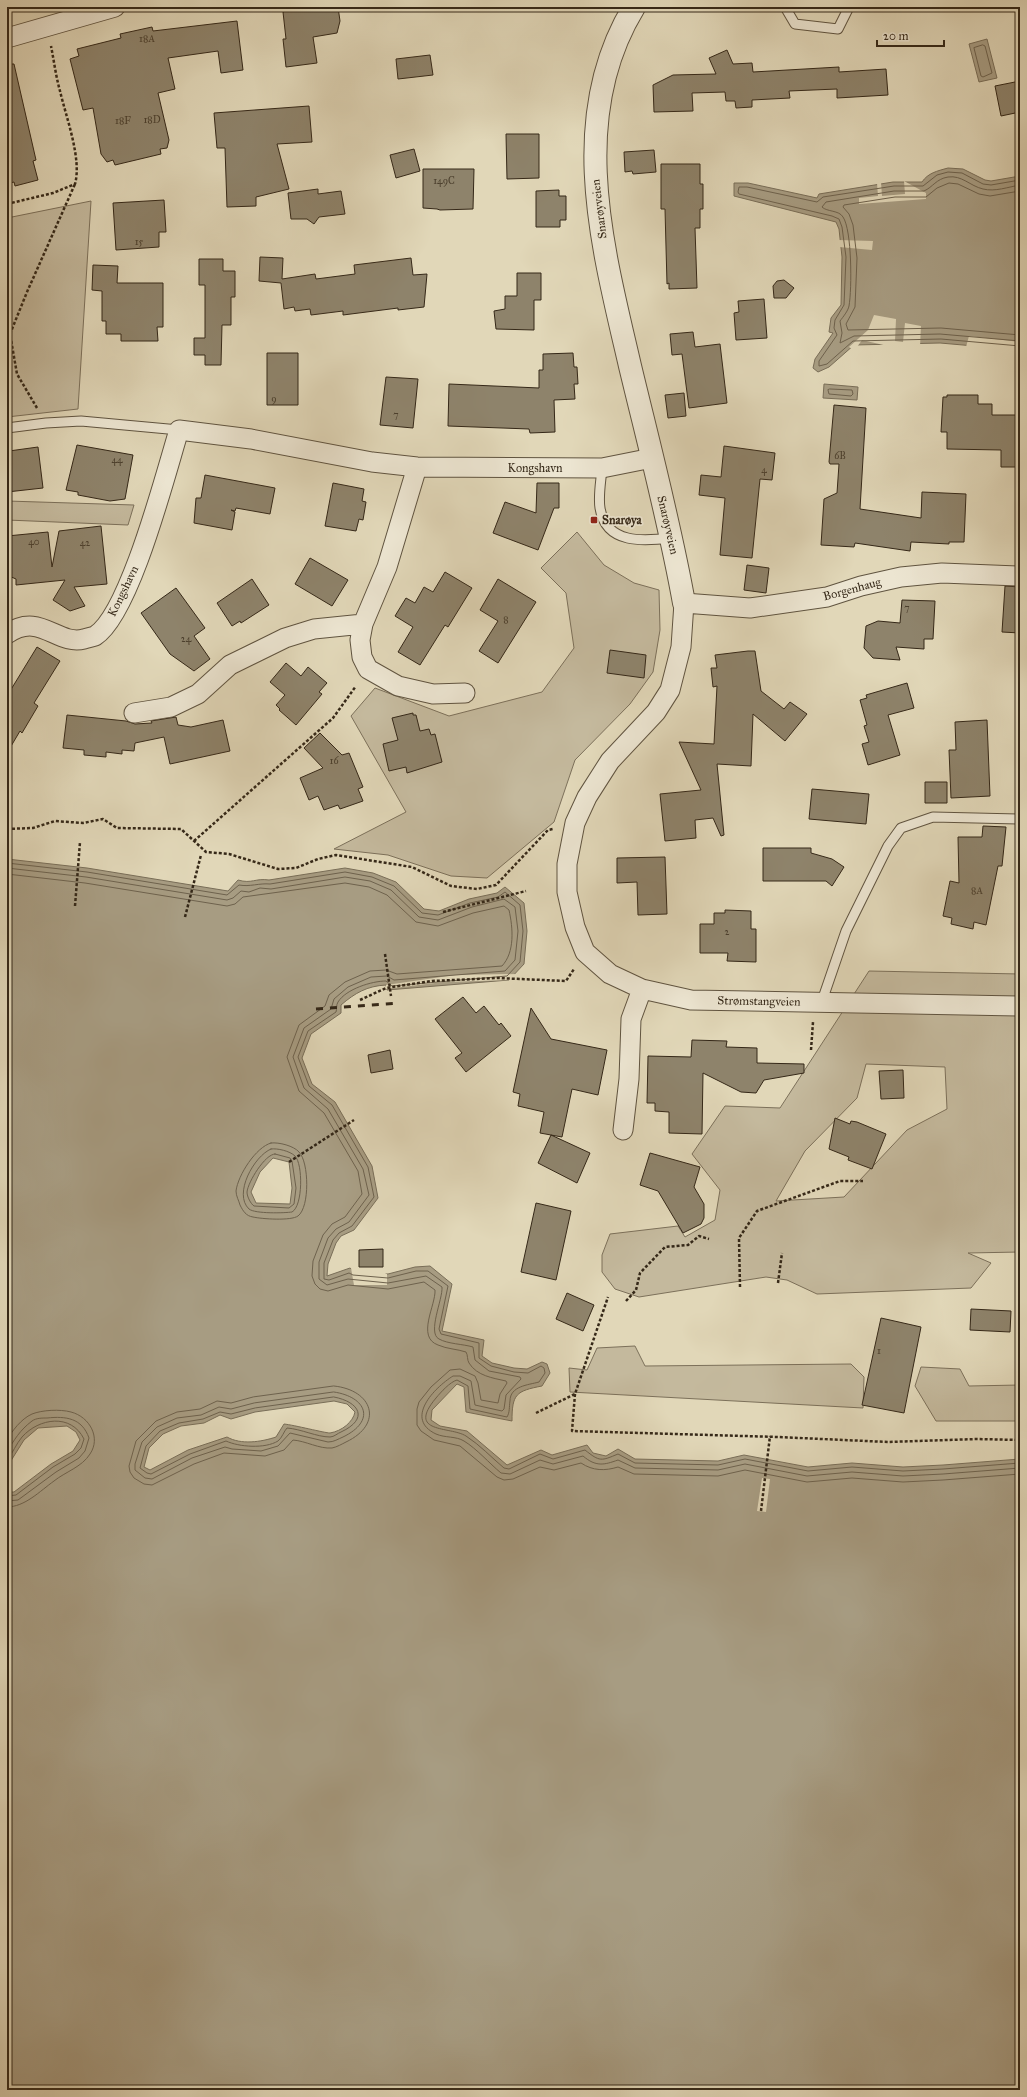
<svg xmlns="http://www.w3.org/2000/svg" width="1027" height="2097" font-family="'IM FELL Great Primer',serif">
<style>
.green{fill:#c4b99d;stroke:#7c705a;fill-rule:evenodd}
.water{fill:#a79c82;stroke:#796e58;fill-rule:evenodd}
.pier{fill:#e1d7b8}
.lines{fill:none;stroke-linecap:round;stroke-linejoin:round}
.shore{stroke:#6e624d;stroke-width:1}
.building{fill:#8e836b;stroke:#352818}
.service-casing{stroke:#605440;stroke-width:11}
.minor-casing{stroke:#605440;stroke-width:21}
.tertiary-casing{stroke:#605440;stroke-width:24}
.path{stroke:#352818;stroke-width:2.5;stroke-dasharray:3 2;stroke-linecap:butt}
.service{stroke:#ece5d1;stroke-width:9}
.minor{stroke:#ece5d1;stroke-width:19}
.tertiary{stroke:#ece5d1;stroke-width:22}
.rail{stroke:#352818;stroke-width:3;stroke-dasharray:7 7;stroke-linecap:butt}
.poi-dot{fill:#8f2418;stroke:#ece5d1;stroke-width:1.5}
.labels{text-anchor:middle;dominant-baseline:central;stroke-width:3.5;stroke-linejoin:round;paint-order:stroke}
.number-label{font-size:10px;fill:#4b3f2d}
.street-label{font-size:12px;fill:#352818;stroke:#ece5d1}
.poi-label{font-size:12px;font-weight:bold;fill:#352818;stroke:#ece5d1;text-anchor:start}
</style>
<rect width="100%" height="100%" fill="#e1d7b8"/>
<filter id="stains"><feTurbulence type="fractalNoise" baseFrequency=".005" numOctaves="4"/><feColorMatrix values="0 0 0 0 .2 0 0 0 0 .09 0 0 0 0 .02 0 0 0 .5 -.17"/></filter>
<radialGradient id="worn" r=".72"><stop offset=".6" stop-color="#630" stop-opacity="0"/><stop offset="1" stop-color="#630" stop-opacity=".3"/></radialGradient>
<!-- green -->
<path class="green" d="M91,201L78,409L7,417V218Z
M7,501L134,505L128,525L7,520Z
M577,532L604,565L634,583L659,590L660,630L653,672L630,704L575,760L554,822L487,878L451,876L388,855L334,849L406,812L351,716L375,688L449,716L542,692L574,648L566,593L541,568Z
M869,971L1020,974V1252L968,1253L991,1263L971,1288L817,1294L787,1280L766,1277L639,1297L615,1289L602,1272V1255L610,1234L678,1226L685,1237L715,1220L720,1190L692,1154L725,1106L780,1108ZM866,1064L945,1067L947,1109L907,1130L844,1197L776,1201L805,1151L857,1098Z
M635,1346L645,1366L851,1364L864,1377L863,1408L570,1392L569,1368L587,1370L597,1348Z
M921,1367L960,1369L969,1386L1020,1385V1421H936L915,1386Z"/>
<!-- water -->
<path class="water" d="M987,39L997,78L979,82L969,44Z
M948,168L963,169L985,180L991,181L1020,176V350L940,343L854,345L829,367L818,372L813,368L815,359L833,333L829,332L831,318L841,305L842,257L839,229L836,222L734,196V183H748L817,198L819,194L893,182H922C928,173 937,171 948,168Z
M824,384L858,387L857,400L823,398Z
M7,859L87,868L228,891L238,880C252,884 255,878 269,880L345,868L373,873L396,882L424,909L439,911L469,899L497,893L505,887L524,903L527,931L524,964L509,980L387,990L386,985C367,986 355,993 341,1005V1013L311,1034L302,1058L312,1084L335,1102L372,1166L378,1198L354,1230L341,1236L336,1243L328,1264L327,1276L350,1268L354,1271L388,1274L415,1267L430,1266L452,1284L442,1331L484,1340L482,1356L492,1363L514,1368L527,1369L542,1362L547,1364L550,1373L542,1386C516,1391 512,1394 512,1421L466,1412L464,1387L457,1384L432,1410L431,1420L440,1426L467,1431L507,1465L541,1450L552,1455L587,1445L593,1453L606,1456L618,1449L635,1459L718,1461L744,1455L808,1467L852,1463L903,1467L943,1465L1020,1459V2090H7V1492H14L51,1464L73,1451L80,1440L76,1432L67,1426L38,1428L24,1440L7,1467ZM273,1158L289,1162L292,1188L290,1204L256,1203L251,1192L260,1172ZM334,1401L347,1404L355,1412C353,1422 342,1431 330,1433C325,1433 294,1425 284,1424L276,1437C261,1442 241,1445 227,1437L188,1450L150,1470L144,1467L149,1448L163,1434L181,1426L204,1423L220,1415L231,1419L255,1412Z"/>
<!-- pier -->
<path class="pier" d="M904,181L926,193V199L859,204V198L878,196L877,183L881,182L882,196L905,194Z
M838,240L873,241L872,250L839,247Z
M874,315L896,319L895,341L903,342L905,323L921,326L920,347H892L862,340L857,347L852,349L849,347L868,330Z
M969,336L1020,342V352L966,347Z
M517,974L512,980L443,982L386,989V985L455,975Z
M351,1268L383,1272L387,1274V1285H354Z
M762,1478L770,1479L766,1512L757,1511Z"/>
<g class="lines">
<!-- shore -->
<path class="shore" d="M983,45L985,46L992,73L983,77L981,76L974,48Z
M1020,180L991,185L983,184L962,173L948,172L937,175L923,186H894L823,197L817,202L747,187H739L738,192L739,194L832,216L839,219L842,227L846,257L844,305L835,320L834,328L837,335L819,361V366L827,364L853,341L941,339L1020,346
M1020,185C1008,187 995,192 983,189C970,186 962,175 948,177C936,179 933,187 924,191H894L826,202L822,207C827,212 839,210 843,217C852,230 852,289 849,306C848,311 843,317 840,321L842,333L840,343L854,336L940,334L1020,341
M1020,191L990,196L979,194L958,184L949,183L937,188L926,197H895L844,205L843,207L849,214L853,225L857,258L855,307L846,324L848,330L941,328L1020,335
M830,389L852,390L853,394L851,396L829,394L828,390Z
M7,863L87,872L227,895L239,885C250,887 259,883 270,884L345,872L372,877L394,886L422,913L438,915L470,903L498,897L505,892L520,905L523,931L520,962L507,976L392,986L386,981C372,981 346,989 338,1002C336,1005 337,1009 336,1012L308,1031L298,1057L309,1086L332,1105L368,1167L374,1197L352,1226L339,1233L333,1240L324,1263V1279L329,1280L349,1273L353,1275L388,1278L416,1271H428L448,1286L439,1329L441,1334L479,1343V1358L491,1366L514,1372L528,1373L541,1366L544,1368L545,1373L539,1382C528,1385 510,1386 510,1401C509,1407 510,1412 507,1417L470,1409L468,1386L457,1380C450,1382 441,1392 436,1398C406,1434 450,1426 466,1436C480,1445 492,1458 504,1468L509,1469L540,1454L553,1459L585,1450C600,1462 601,1461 618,1454L635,1463L718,1465L745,1459L808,1471L852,1467L903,1471L943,1469L1020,1463
M7,868L86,877L227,900L233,898L241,891L249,892L260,888L271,889L345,877L370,881L391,890L419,917L438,920L472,907L504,899L515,907L518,931L515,960L505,971L394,980L387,976L371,977L348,987L334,999L331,1009L304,1028L293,1057L304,1088L328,1109L363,1169L369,1195L349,1222L336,1229L328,1238L319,1262V1279L327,1285L348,1279L388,1283L426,1276L442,1287C443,1299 427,1333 439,1339C448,1344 463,1344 473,1347L475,1360L489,1371L520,1377L521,1379L506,1395L504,1409L502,1411L475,1405L471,1381L460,1376H453C434,1388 404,1419 436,1434C445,1438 456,1436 464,1441C477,1449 489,1463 501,1473L510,1474L540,1460L553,1464L583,1456C596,1467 604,1465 618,1460L635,1468L718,1470L745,1464L807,1476L852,1472L903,1476L943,1474L1020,1468
M7,874L85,883L227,906L235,904L243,897L345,883L369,887L387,895L416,922L438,926L473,913L504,906L509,910C513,928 515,952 502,966L397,974L386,970L370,971L345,982L329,995L325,1006L299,1025L287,1057L299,1091L324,1113L358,1171L362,1194L345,1217L332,1224L323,1235L313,1261L312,1276L315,1284L320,1289L328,1291L348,1285L388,1289L424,1282L435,1290C436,1305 416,1337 438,1345C447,1349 457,1349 466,1352C468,1355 467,1360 469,1363C477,1376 493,1378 506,1381L507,1383L500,1394L498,1403L481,1400L478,1383L475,1376L460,1369L450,1370L431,1387L419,1402L417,1409V1425L421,1431L434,1440L460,1446L497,1477L504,1480L513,1479L540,1467L554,1470L581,1463C593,1471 605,1471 618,1467L634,1474L718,1476L745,1470L807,1482L852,1478L903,1482L943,1480L1020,1474
M271,1143C279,1142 294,1146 299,1152C309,1162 310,1207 298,1216C291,1221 262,1219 253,1217C246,1216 243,1211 240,1205C239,1201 236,1196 236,1191C238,1175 256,1147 271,1143Z
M271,1149C277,1148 290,1151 295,1156C303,1164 303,1206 292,1212C285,1213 255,1214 249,1209C233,1194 254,1156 271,1149Z
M275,1154L290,1158L292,1161L296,1188L294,1204L289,1208L254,1206C251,1204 247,1197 247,1192C248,1182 265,1154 275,1154Z
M334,1386C373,1390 384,1424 346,1442C342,1444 337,1447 332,1448C319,1449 306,1441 293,1440L284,1450L265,1456L224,1453L194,1464L152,1485L144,1484L134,1478L130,1472L129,1466L136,1441L156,1421L177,1412L200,1409L217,1401L231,1403L253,1397Z
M334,1392C367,1397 376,1421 343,1437C338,1439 334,1442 328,1442L290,1433L278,1446L261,1451L232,1449L225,1447L192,1458L152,1479L145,1478L135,1470V1464L142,1442L157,1427L177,1418L201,1415L219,1407L231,1409L254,1403Z
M334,1397C360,1402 369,1419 341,1432C338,1433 334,1437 330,1437C317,1437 301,1429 287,1428C284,1431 282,1438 278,1441C265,1449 239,1447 226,1441L190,1454L151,1474L147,1473L140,1468L146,1446L160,1431L179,1423L203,1419L220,1412L231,1414L255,1408Z
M7,1440C12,1431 21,1419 32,1414C42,1410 60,1409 71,1412C90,1417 101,1438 90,1454C82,1467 65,1472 54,1481C40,1491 25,1507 7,1507
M7,1452C14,1440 20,1430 32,1421C36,1418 42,1418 47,1418C66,1416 82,1418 89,1438L85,1451L79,1458L56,1472L18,1500L7,1501
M7,1460C13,1453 16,1444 22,1437C39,1418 71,1413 84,1439L81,1448L75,1454L53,1467L16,1495L7,1496"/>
</g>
<!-- building -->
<path class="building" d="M297,7H338L340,21L337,33L313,37L317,63L286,67L283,39H286L283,12H284V8Z
M237,21L243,70L221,73L218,51L168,58L175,89L158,93L169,140L167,148L160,149L161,154L115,165L113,160L107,162L101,154L93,108L83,110L70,59L79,56L77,49L121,38L120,34L152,27L153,31Z
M727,50L733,64L752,63L753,72L839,67V72L886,69L888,95L837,98V89L789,91L790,98L752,100V107L736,108L735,101H726L725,92L692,93L693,111L654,112L653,85L673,75L716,74L709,58Z
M430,55L433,75L398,79L396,59Z
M7,64H14L36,160L33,161L38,180L15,186L14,182L7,184Z
M1020,81V112L1001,116L995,86Z
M309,106L312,142L277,144L289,189L256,197V206L227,207L225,148H217L214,113Z
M506,134H539V178L507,179Z
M414,149L420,171L396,178L390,155Z
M654,150L656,172L633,174L632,171L625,172L624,152Z
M661,164H700V184H703V209H700V228H695L697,288L669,289V283L667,284L665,209H661Z
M423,169H474L473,209L440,210L437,209L423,208Z
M318,189V194L341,191L345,214L319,217L314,224L307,219H291L288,193Z
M559,190V196H566V220H560V227H536V191Z
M164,200L166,232H159V247L116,250L113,203Z
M260,257L283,258L282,279L315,274L316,279L355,274L354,265L411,258L413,275L427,274L424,307L398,310V308L343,315V311L311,315L310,309L295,311L294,307L284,309L281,283L259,281Z
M199,259H223V271H235V297H231V325H222L221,365H205V355H194V338H205V285H199Z
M93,265L118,266L117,283H163V327H157L158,341H121V334H106V321H102V291L92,290Z
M517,273H541V300H534V330L496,329L494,311L505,309V296H517Z
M784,280L794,288L786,298H774L773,286L777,281Z
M764,299L767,338L736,340L734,313L739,312L738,301Z
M693,332L695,347L720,344L727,403L689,408L682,354L672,355L670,334Z
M267,353H298V405H267Z
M573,353L574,367H577L578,384H574L575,399L554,400L555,432L530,433L529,429L448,426L449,384L539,388V370H543V354Z
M386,377L418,379L413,428L380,425Z
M684,393L686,416L668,418L665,395Z
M947,395H978V404H992V415H1020L1019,467H1001V450L947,449V432H941L943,397H947Z
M834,405L866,408L860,509L921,518L922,492L966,494L964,542H949V544L911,542L910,551L855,543L854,547L821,545L824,499L837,493L839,464H830L829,462Z
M77,445L133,455L125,499L110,501L78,495V492L66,490Z
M724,446L775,453L772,480L760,479L752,558L720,555L725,498L699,495L701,475L721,477Z
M38,447L43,488L7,492L9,451Z
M205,475L275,488L270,514L236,508L235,511L231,510L235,512L232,530L194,523L196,498H201Z
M333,483L364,489L362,501L366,502L363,520L359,519L356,531L325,526Z
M537,483H559V508H554L538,550L493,533L505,502L536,513Z
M101,526L107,584L74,587L85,606L70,611L53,600L65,580L16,585V579L9,576L7,562V536L48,532L52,567L59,531Z
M310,558L348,580L332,606L295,584Z
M747,565L769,568L766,593L744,590Z
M445,572L472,588L448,627L445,625L420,665L398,652L413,627L395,616L406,598L415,603L424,587L433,592Z
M252,579L269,605L241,623L240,621L232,626L217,603Z
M498,579L536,602L498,663L479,651L498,621L480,610Z
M1005,586L1020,587V633L1002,632Z
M176,588L205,628L194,636L210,659L194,671L170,654L141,613Z
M902,600L935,601L933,639H924V649L896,647L900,660L873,658L864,648L866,626L878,621L900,623Z
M37,647L60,661L34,703L38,706L22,733L20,731L7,753V696Z
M610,650L646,655L644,678L607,673Z
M748,651H755L761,691L784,709L790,702L807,714L785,741L753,714L751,766L717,764L724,835L721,836L713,818L695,820L696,838L665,841L660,794L701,790L679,742L714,744L717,686L713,687L711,668H717L715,655Z
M286,663L301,676L308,667L327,683L319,692L322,694L296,725L279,710L280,709L276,705L285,695L270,682Z
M907,683L914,708L888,715L900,755L868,765L862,744L869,742L864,726L867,725L860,700L867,698L866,695Z
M413,713V715H416L420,731L429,729L431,735L435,734L442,762L407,773L406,767L389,771L383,744L398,740L392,718Z
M67,715L126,721L135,724L152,723L151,721L176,717L178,725L191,727L223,720L230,751L170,764L164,737L135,743L134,751L122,750V754L106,752V757L84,755V750L63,748Z
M987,720L990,796L951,798L949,750H956L955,722Z
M320,733L342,755L349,753L363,787L358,789L363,801L340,809L338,805L324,810L318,796L309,800L300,778L323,768L304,748Z
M925,782H947V803H925Z
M812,789L869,794L866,824L809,819Z
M983,826L1006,827L1002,866H998L986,925L974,922L973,929L951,924L952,918L943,916L950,881L959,883L958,837H982Z
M763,848H811V853L832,859L844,867L832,886L826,881H763Z
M665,857L667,914L638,915L637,882L617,883V858Z
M725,910L751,911V929H756V962L727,961L728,953H700V924H714V913H725Z
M463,997L476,1013L484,1006L499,1025L501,1023L511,1036L466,1072L455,1058L462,1053L435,1019Z
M531,1008L551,1039L607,1050L598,1095L572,1089L562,1137L540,1133L544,1112L518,1106L520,1094L513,1092Z
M692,1040L727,1041L726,1047L757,1048V1063L804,1064V1073L764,1080L756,1093L741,1092L703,1073L702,1134L669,1133V1112L655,1111V1103H647L648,1056L691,1057Z
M390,1050L393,1069L371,1073L368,1055Z
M903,1070L904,1098L881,1099L879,1071Z
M835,1118L850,1124L851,1121L857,1122L886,1134L872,1169L848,1160L849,1157L829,1149Z
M551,1135L590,1153L577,1183L538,1163Z
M650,1153L700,1167L694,1187L704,1204V1218L701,1224L683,1233L658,1191L640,1185Z
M536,1203L571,1211L556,1280L521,1272Z
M383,1249V1267H359V1250Z
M567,1293L594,1305L583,1331L556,1319Z
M971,1309L1011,1311L1010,1332L970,1330Z
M881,1318L921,1327L904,1413L862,1405Z"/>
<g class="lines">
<!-- service casing -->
<g class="service-casing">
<path id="service" d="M785,7L795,24L838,29L849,7
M7,428L46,423L81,421L179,430
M602,468C601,481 598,496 600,508C606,545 644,541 671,538
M822,1001L846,931L888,846L901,828L933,817L1020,819"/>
</g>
<!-- minor casing -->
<g class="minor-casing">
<path id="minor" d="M7,38L115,7
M417,467L387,567L363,624L360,640L362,657L368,669L398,686L433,694L465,693
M1020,576L942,573L901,577L861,586L827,597L750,608L684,603L681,647L670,690L656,712L610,761L587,797L575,823L567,864V892L575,927L585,952L610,974L642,989L691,1000L1020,1006
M7,634C40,611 57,646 84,639C87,638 92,637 95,636C130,614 166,472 179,430L251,439L372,462L417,467L602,468L652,458
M134,713L171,707L198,694L230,665L285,638L314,629L363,624
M623,1130L629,1079L631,1019L642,989"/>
</g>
<!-- tertiary casing -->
<g class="tertiary-casing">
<path id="tertiary" d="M634,7C566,118 603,249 630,366C649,445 670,524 684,603"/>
</g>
<!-- path -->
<path class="path" d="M7,204L53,193L75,184C82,159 66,117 60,91C56,77 54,61 51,46
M37,408L17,374L10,334L27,292L75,184
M7,829L33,828L55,821L83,823L103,819L117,828L181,829L206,852L229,854L278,869L296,868L318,859L336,855L412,867L451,886L477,889L496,885L548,830L553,829
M194,841L333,718L356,686
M75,906L80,842
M443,912L526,891
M185,917L201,855
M385,954L391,996
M360,1000L386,988L432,981L497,978L566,981L574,969
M811,1050L813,1022
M289,1162L354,1120
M778,1283L782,1253
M740,1287L739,1238L757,1211L840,1181H863
M626,1301L636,1290L640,1273L665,1247L688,1245L699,1236L709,1239
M575,1394L572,1431L778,1437L888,1442L977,1439L1020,1440
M536,1413L575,1394L608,1297
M761,1511L770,1436"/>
<!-- service -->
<use href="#service" class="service"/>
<!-- minor -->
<use href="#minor" class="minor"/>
<!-- tertiary -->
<use href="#tertiary" class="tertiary"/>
<!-- rail -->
<path class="rail" d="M316,1009L399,1003"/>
</g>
<!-- markers -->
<rect class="poi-dot" x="590" y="516" width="8" height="8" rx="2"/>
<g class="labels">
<!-- number labels -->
<g class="number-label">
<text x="147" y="39">18A</text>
<text x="152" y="120">18D</text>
<text x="123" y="121">18F</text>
<text x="444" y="181">149C</text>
<text x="139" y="242">15</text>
<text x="274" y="399">9</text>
<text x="396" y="415">7</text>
<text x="840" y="456">6B</text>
<text x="117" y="460">44</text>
<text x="764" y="470">4</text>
<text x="34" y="542">40</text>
<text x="85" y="543">42</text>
<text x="907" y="608">7</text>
<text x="506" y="620">8</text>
<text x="186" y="639">24</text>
<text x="334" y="761">16</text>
<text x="977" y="891">8A</text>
<text x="727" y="932">2</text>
<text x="879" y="1351">1</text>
</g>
<!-- street labels -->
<g class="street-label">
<text transform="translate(599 209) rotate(-97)">Snarøyveien</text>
<text x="535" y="468">Kongshavn</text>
<text transform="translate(668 525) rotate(77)">Snarøyveien</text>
<text transform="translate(852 589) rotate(-15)">Borgenhaug</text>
<text transform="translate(123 591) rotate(-64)">Kongshavn</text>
<text transform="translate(759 1001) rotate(1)">Strømstangveien</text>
</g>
<!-- poi labels -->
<g class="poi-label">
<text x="602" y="520">Snarøya</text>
</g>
</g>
<!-- margin -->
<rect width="1027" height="2097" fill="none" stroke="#e1d7b8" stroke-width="24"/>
<rect x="8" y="8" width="1011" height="2081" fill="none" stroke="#352818" stroke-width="2"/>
<rect x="12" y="12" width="1003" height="2073" fill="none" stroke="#352818"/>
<!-- scale -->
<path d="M877 40v6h67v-6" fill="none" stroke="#352818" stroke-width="2"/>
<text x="883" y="40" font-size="12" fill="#352818" stroke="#ece5d1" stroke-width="3" paint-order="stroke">20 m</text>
<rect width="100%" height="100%" filter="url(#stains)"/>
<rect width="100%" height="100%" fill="url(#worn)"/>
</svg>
